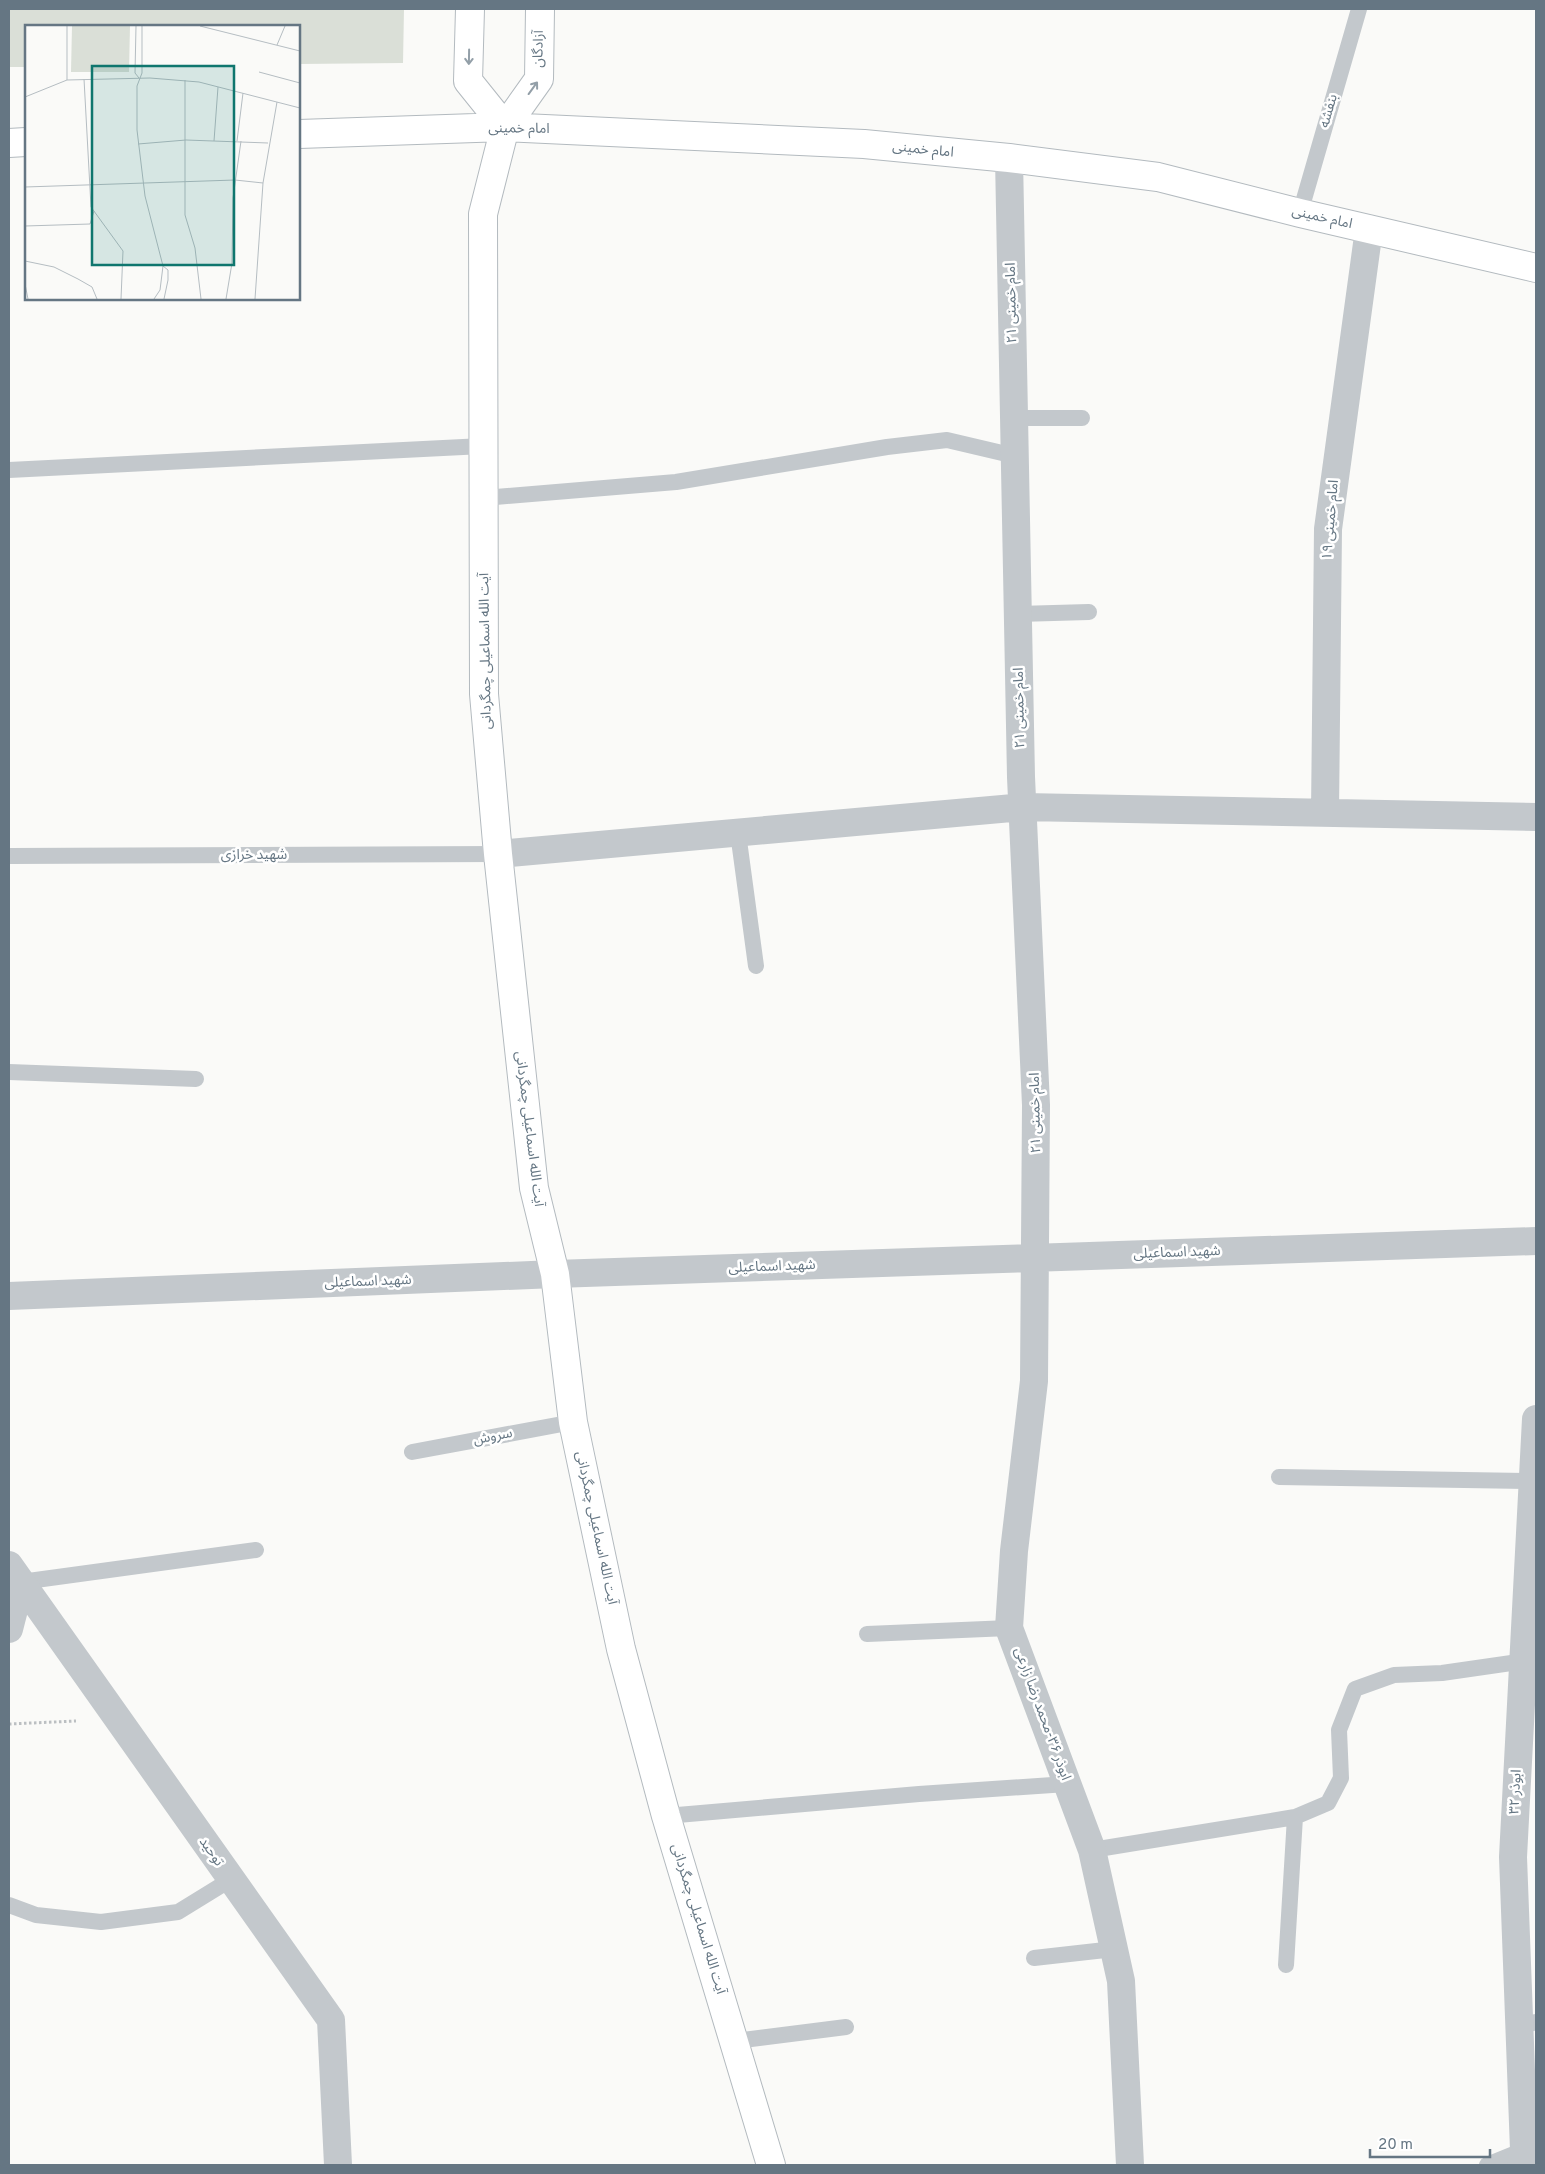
<svg xmlns="http://www.w3.org/2000/svg" width="1545" height="2174" font-family="Overpass,'Noto Sans Arabic',sans-serif">
<style>
.green{fill:#dadfd7}
.lines{fill:none;stroke-linecap:round;stroke-linejoin:round}
.secondary-casing{stroke:#b3babf;stroke-width:30}
.path{stroke:#bbbfc2;stroke-width:3;stroke-dasharray:2.5 2.5;stroke-linecap:butt}
.service{stroke:#c3c8cc;stroke-width:16}
.minor{stroke:#c3c8cc;stroke-width:28}
.secondary{stroke:#fff;stroke-width:28}
.oneway{stroke:#939fa8}
.labels{text-anchor:middle;dominant-baseline:central;stroke-width:5;stroke-linejoin:round;paint-order:stroke}
.street-label{font-size:14px;fill:#657683;stroke:#fff}
.inset-road{fill:none;stroke:#b5bdc2;stroke-width:1}
.view{fill:#0f766e;fill-opacity:0.15;stroke:#0f766e;stroke-width:2.5}
.inset-edge{fill:none;stroke:#657683;stroke-width:2.5}
</style>
<rect width="100%" height="100%" fill="#fafaf8"/>
<!-- green -->
<path class="green" d="M9,9H404L403,63L299,64V26H26V67H9Z"/>
<g class="lines">
<!-- secondary casing -->
<g class="secondary-casing">
<path id="secondary" d="M470,9L468,81L505,127
M540,9L539,79L505,127L483,214L484,694L498,854L534,1188L555,1274L573,1422L621,1649L666,1816L771,2165
M299,134L505,127L864,144L1009,158L1158,177L1300,213L1536,268
M9,143L26,142"/>
</g>
<!-- path -->
<path class="path" d="M9,1724L76,1721"/>
<!-- service -->
<path class="service" d="M1300,213L1359,9
M1014,418H1082
M9,470L483,446
M484,498L676,482L887,447L947,440L1015,456
M1018,614L1089,612
M738,833L756,966
M9,856L498,854
M9,1072L196,1079
M412,1452L573,1422
M1279,1477L1532,1481
M21,1582L256,1550
M867,1634L1009,1628
M666,1816L919,1794L1067,1784
M1092,1850L1295,1817L1328,1803L1341,1778L1339,1730L1355,1689L1394,1675L1442,1673L1532,1660
M9,1905L36,1915L101,1922L178,1912L230,1880
M1034,1958L1114,1949
M1286,1965L1295,1817
M1519,2027L1536,2022
M735,2041L846,2027
M1487,2165L1524,2150"/>
<!-- minor -->
<path class="minor" d="M1009,158L1021,777L1036,1105L1034,1381L1014,1551L1009,1628L1092,1850L1121,1981L1130,2165
M1325,813L1328,529L1369,229
M498,854L1023,807L1536,817
M9,1296L555,1274L1536,1241
M9,1565L331,2020L338,2165
M9,1629L21,1582
M1521,2165L1524,2150L1513,1857L1536,1419"/>
<!-- secondary -->
<use href="#secondary" class="secondary"/>
</g>
<!-- one-way arrows -->
<defs><path id="oneway-shaft" d="M-6 0H5M1.5-3L5.5 0L1.5 3" fill="none" stroke-width="1.6" stroke-linecap="round" stroke-linejoin="round" transform="scale(1.25)"/></defs>
<g class="oneway">
<use href="#oneway-shaft" transform="translate(469 57) rotate(91)"/>
<use href="#oneway-shaft" transform="translate(533 88) rotate(-54)"/>
</g>
<g class="labels">
<!-- street labels -->
<g class="street-label">
<text transform="translate(539 49) rotate(-89)">آزادگان</text>
<text transform="translate(1329 111) rotate(-74)">بنفشه</text>
<text transform="translate(519 129) rotate(1)">امام خمینی</text>
<text transform="translate(923 150) rotate(6)">امام خمینی</text>
<text transform="translate(1322 218) rotate(13)">امام خمینی</text>
<text transform="translate(1012 303) rotate(-91)">امام خمینی ۲۱</text>
<text transform="translate(1331 520) rotate(-85)">امام خمینی ۱۹</text>
<text transform="translate(486 651) rotate(-91)">آیت الله اسماعیلی چمگردانی</text>
<text transform="translate(1020 708) rotate(-91)">امام خمینی ۲۱</text>
<text x="254" y="855">شهید خرازی</text>
<text transform="translate(1036 1113) rotate(-91)">امام خمینی ۲۱</text>
<text transform="translate(529 1129) rotate(83)">آیت الله اسماعیلی چمگردانی</text>
<text transform="translate(1177 1253) rotate(-2)">شهید اسماعیلی</text>
<text transform="translate(772 1267) rotate(-2)">شهید اسماعیلی</text>
<text transform="translate(368 1282) rotate(-2)">شهید اسماعیلی</text>
<text transform="translate(493 1437) rotate(-11)">سروش</text>
<text transform="translate(596 1528) rotate(78)">آیت الله اسماعیلی چمگردانی</text>
<text transform="translate(1042 1714) rotate(70)">ابوذر ۳۶-محمد رضا زارعی</text>
<text transform="translate(1516 1792) rotate(-87)">ابوذر ۳۲</text>
<text transform="translate(211 1852) rotate(55)">توحید</text>
<text transform="translate(698 1919) rotate(73)">آیت الله اسماعیلی چمگردانی</text>
</g>
</g>
<!-- overview -->
<g transform="translate(25 25)">
<rect width="275" height="275" fill="#fafaf8"/>
<path d="M47,1H105L104,47H46Z" fill="#dadfd7"/>
<path class="inset-road" d="M42,1V55M111,1L110,48L114,53M117,1V48L112,61V105L120,171L138,241L135,265L129,274M175,1L275,26M252,20L260,1M234,47L275,58M59,54L66,182L98,226L96,274M160,55V190L170,223L176,274M0,72L42,55L125,53L174,57L275,83M189,116L193,62M212,116L218,68M113,119L161,115L243,118M0,162L210,155L238,158M0,201L65,199L69,186M0,236L29,242L53,254L67,262L72,274M138,241L143,245V255L139,274M0,259L3,274M201,274L207,238L208,173L216,116M230,274L238,158L252,77"/>
<path class="view" d="M67,41H209V240H67Z"/>
<rect width="275" height="275" class="inset-edge"/>
</g>
<!-- border -->
<rect width="1545" height="2174" fill="none" stroke="#657683" stroke-width="20"/>
<!-- scale -->
<path d="M1370 2149v8h120v-8" fill="none" stroke="#657683" stroke-width="2.5"/>
<text x="1378" y="2149" font-size="15" fill="#657683" stroke="#ffffff" stroke-width="4" paint-order="stroke">20 m</text>
</svg>
